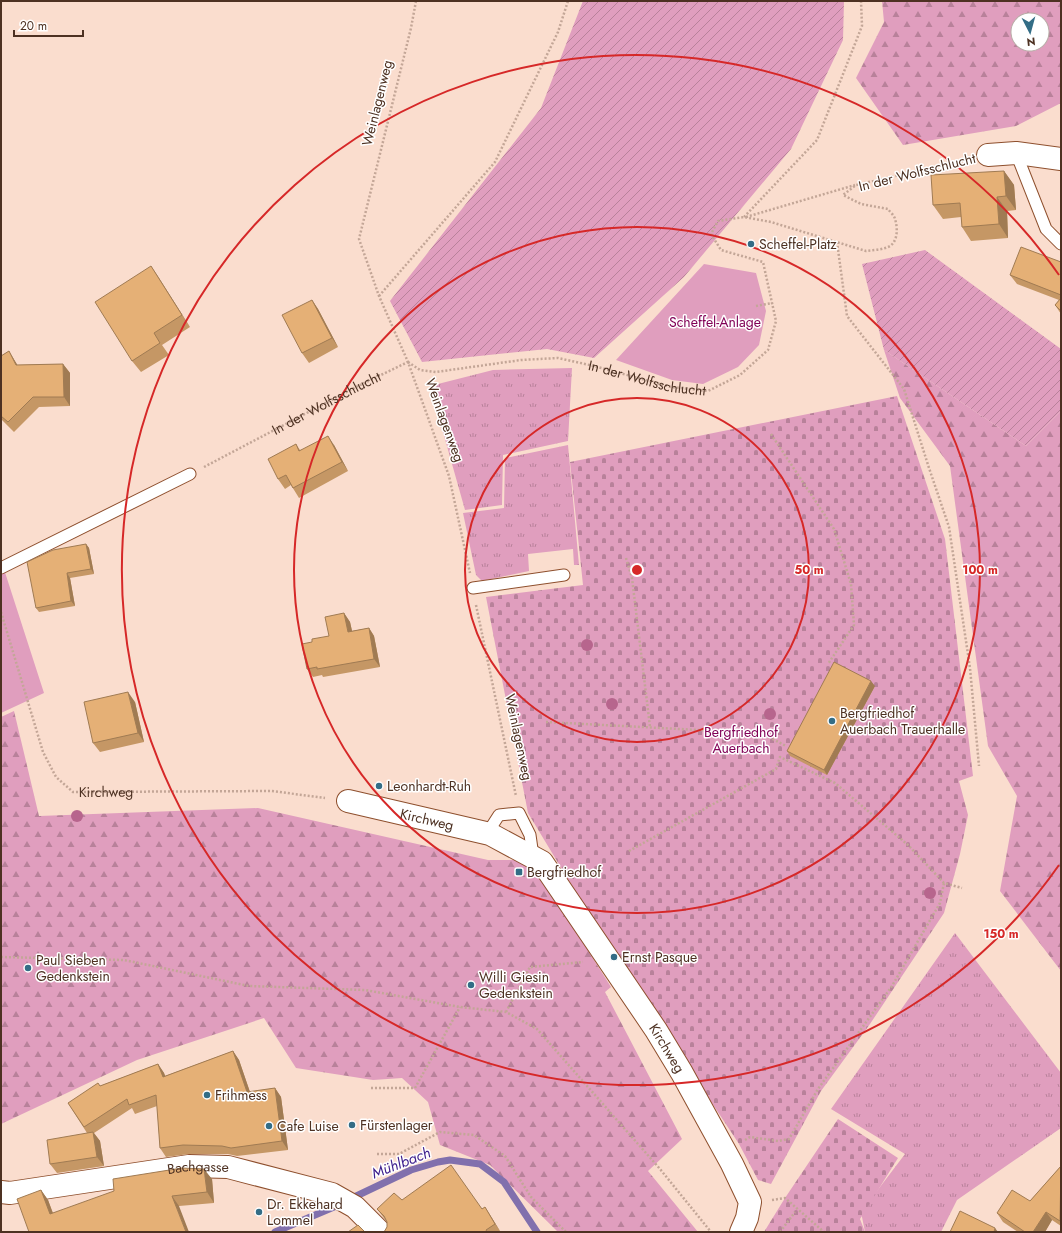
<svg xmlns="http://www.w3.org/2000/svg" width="1062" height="1233" font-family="Jost,sans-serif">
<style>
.grass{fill:url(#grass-tufts)}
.forest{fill:url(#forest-firs);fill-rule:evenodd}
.cemetery{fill:url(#cemetery-stones)}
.park{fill:#e09ebe}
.garden{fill:url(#garden-furrows)}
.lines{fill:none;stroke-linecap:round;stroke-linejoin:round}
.stream{stroke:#8170ad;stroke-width:7}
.lane-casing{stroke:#8e4f2d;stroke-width:13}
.street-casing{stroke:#8e4f2d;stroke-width:24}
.path{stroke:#c3a697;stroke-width:2.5;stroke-dasharray:2 2;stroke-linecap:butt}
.lane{stroke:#fff;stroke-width:11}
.street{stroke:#fff;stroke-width:22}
.tree{fill:#b7658d}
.wall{fill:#c59765}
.shaded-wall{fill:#a07b53}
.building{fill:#e5b076;stroke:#a07b53}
.ring{fill:none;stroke:#d62828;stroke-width:2}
.poi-dot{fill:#336d86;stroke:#fff;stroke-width:1.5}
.labels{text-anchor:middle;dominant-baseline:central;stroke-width:3;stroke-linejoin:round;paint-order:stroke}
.street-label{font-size:14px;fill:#4d3122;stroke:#fff}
.poi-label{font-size:14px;fill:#4d3122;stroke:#fff;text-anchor:start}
.park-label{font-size:14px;fill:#810257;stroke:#fff}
.water-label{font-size:15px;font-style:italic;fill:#3f208d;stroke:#fff}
.centre{fill:#d62828;stroke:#fff;stroke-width:2}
.ring-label{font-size:12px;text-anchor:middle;font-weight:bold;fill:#d62828;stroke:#fff;stroke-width:3;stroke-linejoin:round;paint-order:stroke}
</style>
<defs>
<pattern id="grass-tufts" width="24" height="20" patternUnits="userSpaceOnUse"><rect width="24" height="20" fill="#e09ebe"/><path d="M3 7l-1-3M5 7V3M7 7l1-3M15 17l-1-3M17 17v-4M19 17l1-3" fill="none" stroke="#b8819a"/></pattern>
<pattern id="forest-firs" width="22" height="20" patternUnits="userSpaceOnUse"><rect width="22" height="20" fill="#e09ebe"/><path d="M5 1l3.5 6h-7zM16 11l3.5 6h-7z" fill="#b8819a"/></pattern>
<pattern id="cemetery-stones" width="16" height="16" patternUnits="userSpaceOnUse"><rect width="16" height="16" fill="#e09ebe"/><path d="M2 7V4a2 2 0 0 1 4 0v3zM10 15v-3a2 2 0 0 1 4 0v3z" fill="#b8819a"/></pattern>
<pattern id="garden-furrows" width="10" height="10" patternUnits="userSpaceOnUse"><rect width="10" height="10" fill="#e09ebe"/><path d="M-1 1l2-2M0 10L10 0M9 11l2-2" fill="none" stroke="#b8819a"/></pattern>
</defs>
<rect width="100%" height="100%" fill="#faddce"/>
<!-- grass -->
<path class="grass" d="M572,368L568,441L503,455L502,505L465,510L430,386L493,370Z
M568,445L579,565H574L573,549L528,554L529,571L482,581L476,575L463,513L504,508L505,458Z
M955,933L1061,1073V1128L957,1200L941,1232H865L861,1212L905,1154L831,1109Z"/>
<!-- forest -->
<path class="forest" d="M882,1H1061V103L1016,126L903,145L856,78L884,22ZM1018,20H1042V44H1018Z
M884,350L1026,446L1061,411V971L1000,891L1017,796L988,746L950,466L900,398Z
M14,711L39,816L258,808L488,860H531L611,987L605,992L682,1139L648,1171L698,1232H558L490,1165L440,1145L428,1102L402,1078L373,1080L296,1068L264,1018L137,1060L1,1124V717Z"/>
<!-- cemetery -->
<path class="cemetery" d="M897,396L945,539L973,776L959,781L968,815L960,854L944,913L870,1024L821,1091L771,1184L758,1180L739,1144L607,944L528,813L486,597L583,585L570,462Z
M838,1119L898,1158L860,1219L865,1232H764L785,1198Z"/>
<!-- park -->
<path class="park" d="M704,264L756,273L766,311L759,345L738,367L703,384L672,380L616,360Z
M1,560L44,693L1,713Z"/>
<!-- garden -->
<path class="garden" d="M583,1H844L843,40L791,149L684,277L594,358L547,349L422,362L390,301L541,108Z
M925,250L1061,349V411L1026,446L884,350L862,264Z"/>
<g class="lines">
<!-- stream -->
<path class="stream" d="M350,1199L411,1170L438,1162L450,1160L480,1164L504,1182L537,1232
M275,1232L341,1204"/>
<!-- lane casing -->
<g class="lane-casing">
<path id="lane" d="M1016,153L1046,229L1061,244
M1,568L190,474
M473,588L564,575
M490,834V829L499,815L519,813L530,835L533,856"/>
</g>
<!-- street casing -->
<g class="street-casing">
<g id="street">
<path d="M988,155L1016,153L1061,159"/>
<path id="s4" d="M348,801L490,834L542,862L656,1030L682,1073L732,1164L750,1202L747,1218L741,1232"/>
<path id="s5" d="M1,1192L10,1193L189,1166L228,1167L332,1194L355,1207L380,1232"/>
</g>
</g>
<!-- path -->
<g class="path">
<path d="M416,1L411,28L359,239L379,296L408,362L449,476L470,573"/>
<path d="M744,217L817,140L862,26L861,1"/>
<path d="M746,217L855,185"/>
<path d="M837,242L847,316L904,389L929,468L949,527L970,668L979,766"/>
<path d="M379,296L495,162L558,32L568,1"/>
<path d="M756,306L772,303"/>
<path id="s1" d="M408,362L420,370L436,372L521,360L558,358L594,366L671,387L708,391L740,375L768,350L776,321L763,262L721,250L711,234L718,221L744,217L771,222L866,251C873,250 881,250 888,247C898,243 898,228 895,219C894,215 890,212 888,209L861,204L843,195L856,185L966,160"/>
<path d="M771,434L834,529L851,584L854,625L828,664"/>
<path id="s2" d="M204,467L358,386L408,362"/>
<path d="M626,558L632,578L650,727"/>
<path d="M476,605L516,796"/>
<path id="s3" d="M1,612L43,752L56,777L73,792L272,791L325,798"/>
<path d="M546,722L756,733L765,735L786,746"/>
<path d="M629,851L776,769L780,757L835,783L908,845L944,883L962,888"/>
<path d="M1,957L124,960L249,986L365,990L460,1007L506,1012L537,1029L660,1169L711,1232"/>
<path d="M506,1012L530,967L583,962"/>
<path d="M371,1088H415L460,1007"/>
<path d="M745,1140L750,1137L778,1141L789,1139L818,1089L892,986L940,903L944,883"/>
<path d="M377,1154H399L440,1132L474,1135L505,1156L531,1197L566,1232"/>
<path d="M772,1200L785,1198L824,1232"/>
<path d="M780,1232L795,1212"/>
</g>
<!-- lane -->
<use href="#lane" class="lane"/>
<!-- street -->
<use href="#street" class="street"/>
</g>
<!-- trees -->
<g class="tree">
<circle cx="587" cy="645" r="6"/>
<circle cx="612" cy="704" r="6"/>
<circle cx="770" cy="714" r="6"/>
<circle cx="77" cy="816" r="6"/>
<circle cx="930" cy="893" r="6"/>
</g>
<!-- wall -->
<path class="wall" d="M1004,171L1014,185L1016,210L1007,211L1008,238L971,241L962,227L961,217L943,219L933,205Z
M1061,262V314L1055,305L1059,300L1017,284L1010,275Z
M151,266L190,327L162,345L169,355L141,372L132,361Z
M312,300L318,309L338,347L309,363L302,353Z
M9,351L17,365L63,364L70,373V406L39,407L14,432L1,419V356Z
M296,444L300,450L334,445L348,471L299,498L291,485L285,489L278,479Z
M86,544L89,548L94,574L70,578L75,606L39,612L36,608Z
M344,613L350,622L352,631L369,628L374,636L380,667L323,677L322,675L313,677L307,669L312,642L329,636Z
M875,686L827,775L790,756L787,751Z
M135,702L144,742L100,752L93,743Z
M233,1051L239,1060L250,1092L275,1088L281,1097L288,1150L237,1156L228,1154H189L166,1157L160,1148L157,1106L135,1114L132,1108L94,1133L100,1141L104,1166L57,1173L50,1164L87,1133L68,1103L100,1086L158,1064L164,1073L165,1076Z
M1061,1166V1226L1052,1220L1045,1232H1018L1003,1222L997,1213L1030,1201Z
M212,1179L214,1203L179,1206L29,1232L41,1190L48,1200L53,1213Z
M402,1200L482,1209L485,1207L500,1231L499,1232H384L387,1227V1222L377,1209Z"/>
<!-- shaded-wall -->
<path class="shaded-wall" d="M1004,171L1014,185L1016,210L1006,196Z
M997,197L1007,211L1008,238L999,224Z
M151,266L159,278L190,327L182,315Z
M312,300L318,309L338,347L332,338Z
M9,351L15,361L23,374L16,365Z
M63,364L70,373V406L64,397Z
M328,436L334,445L348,471L342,462Z
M86,544L89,548L94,574L91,569Z
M67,573L70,578L75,606L71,601Z
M344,613L350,622L354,640L348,632Z
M369,628L374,636L380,667L374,659Z
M871,681L875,686L827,775L824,770Z
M128,692L135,702L144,742L138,733Z
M233,1051L239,1060L253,1101L247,1092Z
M158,1064L164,1073L169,1086L163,1077Z
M275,1088L281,1097L288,1150L282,1141Z
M93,1132L100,1141L104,1166L97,1157Z
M204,1169L212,1179L214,1203L207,1192Z
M41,1190L48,1200L57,1225L50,1214Z
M172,1196L179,1206L189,1232H186Z
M485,1207L500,1231L495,1224Z
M1046,1212L1052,1220L1045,1232H1033Z
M995,1228L998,1232H994Z"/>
<!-- building -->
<path class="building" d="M1004,171L1006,196L997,197L999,224L962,227L960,203L933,205L931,175Z
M1021,247L1061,262V295L1010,275Z
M151,266L182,315L154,333L160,343L132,361L95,302Z
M1061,298V311L1055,305Z
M312,300L332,338L302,353L282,315Z
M9,351L16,365L63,364L64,397H33L8,422L1,416V356Z
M328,436L342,462L293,488L286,475L278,479L268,459L296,444L299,451Z
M86,544L91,569L67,573L71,601L36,608L27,562L53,550Z
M344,613L348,632L369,628L374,659L317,669V667L307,669L302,644L312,642V639L329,636L325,617Z
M834,662L871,681L824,770L787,751Z
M128,692L138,733L93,743L84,702Z
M233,1051L247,1092L275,1088L282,1141L231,1148L222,1146L183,1145L160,1148L156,1095L129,1105L127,1099L84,1127L68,1103L98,1083L100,1086L158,1064L163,1077Z
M93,1132L97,1157L50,1164L47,1140Z
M451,1165L482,1209L485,1207L495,1224L486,1230L487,1232H384L387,1227V1222L384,1216L377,1209L394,1193L402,1200Z
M1061,1166L1060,1221L1046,1212L1033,1232H1025L997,1213L1012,1190L1030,1201Z
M182,1168L204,1169L207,1192L172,1196L186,1232H29L17,1199L41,1190L50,1214L114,1191L113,1179Z
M960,1211L995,1228L994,1232H950Z
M358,1225L365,1232H348Z"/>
<!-- distance rings -->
<g class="ring">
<circle cx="637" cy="570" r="172"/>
<circle cx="637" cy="570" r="343"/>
<path d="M1059 865A515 515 0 1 1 1059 275"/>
</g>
<!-- markers -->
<g class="poi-dot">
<circle cx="751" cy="244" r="4"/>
<circle cx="832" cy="721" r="4"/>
<circle cx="379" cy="786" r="4"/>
<rect x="515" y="868" width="8" height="8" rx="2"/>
<circle cx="614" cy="957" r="4"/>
<circle cx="28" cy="968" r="4"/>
<circle cx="471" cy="985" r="4"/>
<circle cx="207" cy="1095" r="4"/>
<circle cx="352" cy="1125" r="4"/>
<circle cx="269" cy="1126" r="4"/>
<circle cx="259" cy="1212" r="4"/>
</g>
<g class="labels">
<!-- street labels -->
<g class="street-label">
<text transform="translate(377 103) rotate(-76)">Weinlagenweg</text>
<text transform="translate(917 172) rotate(-14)">In der Wolfsschlucht</text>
<text stroke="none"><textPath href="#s1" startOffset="245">In der Wolfsschlucht</textPath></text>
<text stroke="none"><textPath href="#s2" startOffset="138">In der Wolfsschlucht</textPath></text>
<text transform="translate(445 420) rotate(70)">Weinlagenweg</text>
<text transform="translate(519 737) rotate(78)">Weinlagenweg</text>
<text stroke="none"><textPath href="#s3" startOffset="230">Kirchweg</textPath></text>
<text stroke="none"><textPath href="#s4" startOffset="81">Kirchweg</textPath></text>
<text stroke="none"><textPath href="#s4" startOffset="429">Kirchweg</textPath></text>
<text stroke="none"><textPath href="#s5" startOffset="199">Bachgasse</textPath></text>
</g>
<!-- poi labels -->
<g class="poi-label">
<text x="759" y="244">Scheffel-Platz</text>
<text x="840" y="713">Bergfriedhof<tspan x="840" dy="16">Auerbach Trauerhalle</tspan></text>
<text x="387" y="786">Leonhardt-Ruh</text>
<text x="527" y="872">Bergfriedhof</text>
<text x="622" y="957">Ernst Pasque</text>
<text x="36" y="960">Paul Sieben<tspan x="36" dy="16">Gedenkstein</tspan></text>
<text x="479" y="977">Willi Giesin<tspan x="479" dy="16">Gedenkstein</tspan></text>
<text x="215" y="1095">Frihmess</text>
<text x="360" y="1125">Fürstenlager</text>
<text x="277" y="1126">Cafe Luise</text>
<text x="267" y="1204">Dr. Ekkehard<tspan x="267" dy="16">Lommel</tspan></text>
</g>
<!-- park labels -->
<g class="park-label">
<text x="715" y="322">Scheffel-Anlage</text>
<text x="741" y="732">Bergfriedhof<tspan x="741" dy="16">Auerbach</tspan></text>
</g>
<!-- water labels -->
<g class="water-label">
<text transform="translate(401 1163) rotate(-21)">Mühlbach</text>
</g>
</g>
<circle cx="637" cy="570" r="6" class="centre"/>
<g class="ring-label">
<text x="809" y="574">50 m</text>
<text x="980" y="574">100 m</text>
<text x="1001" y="938">150 m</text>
</g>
<!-- border -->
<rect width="1062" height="1233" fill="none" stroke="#4d3122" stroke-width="4"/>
<!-- north arrow -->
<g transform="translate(1030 32) rotate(174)"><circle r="19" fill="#ffffff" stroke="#b8ada7"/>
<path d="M0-3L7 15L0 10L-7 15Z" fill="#336d86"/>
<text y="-6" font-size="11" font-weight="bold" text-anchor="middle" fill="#4d3122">N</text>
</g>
<!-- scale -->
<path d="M14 30v6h69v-6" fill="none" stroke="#4d3122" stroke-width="2"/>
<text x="20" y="30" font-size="12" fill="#4d3122" stroke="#ffffff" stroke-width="3" paint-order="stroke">20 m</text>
</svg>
